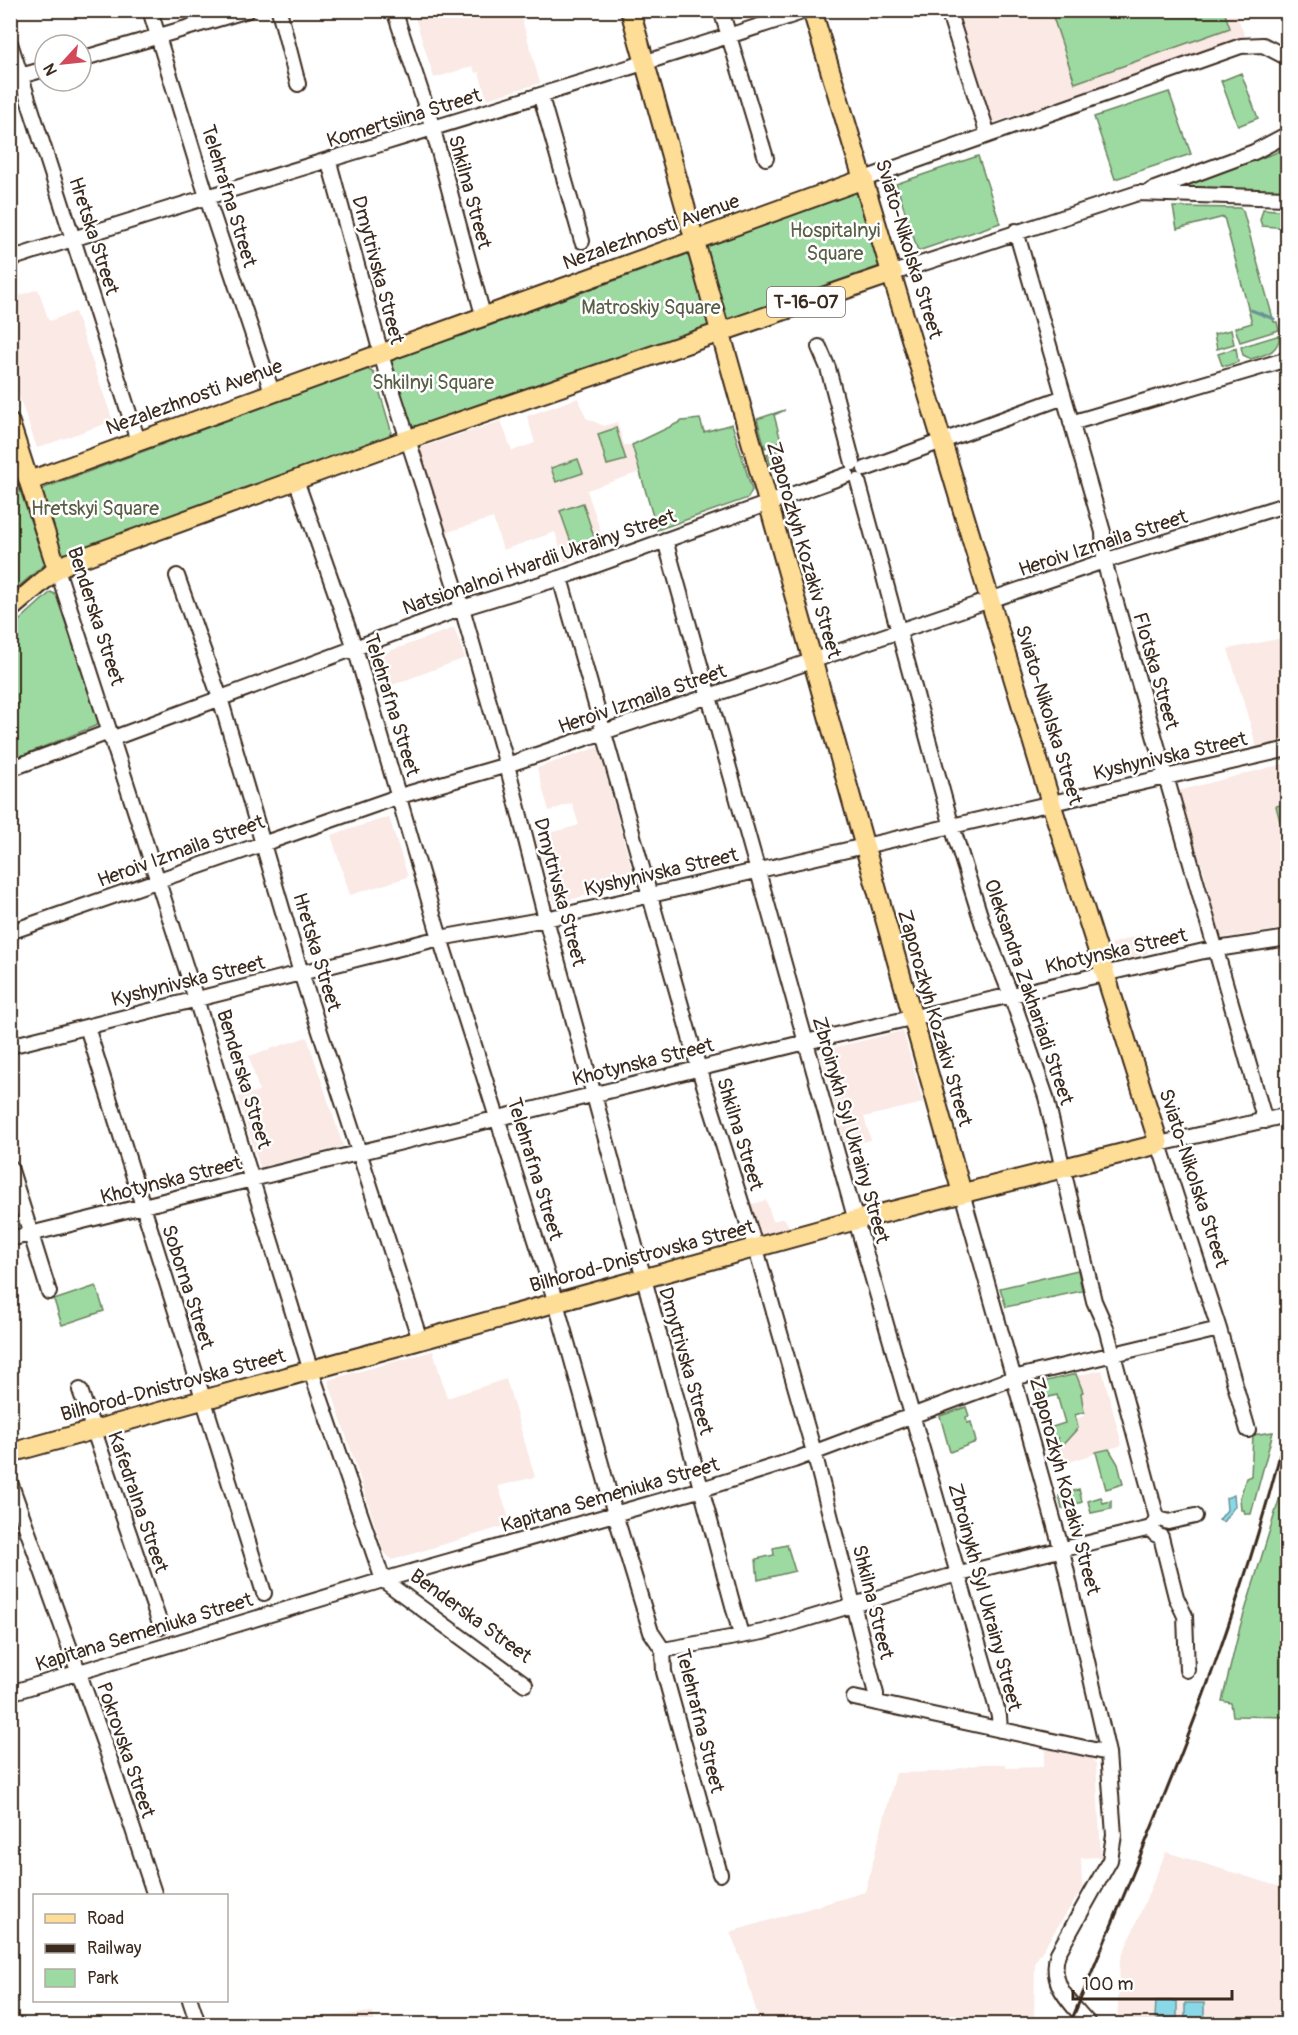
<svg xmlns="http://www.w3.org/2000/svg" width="1298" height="2035" font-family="Pangolin,sans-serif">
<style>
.built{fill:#fae9e4}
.green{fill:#9ddaa1;stroke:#6c8260;stroke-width:1.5}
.water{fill:#8ad8e7;stroke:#6a9297;stroke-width:1.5}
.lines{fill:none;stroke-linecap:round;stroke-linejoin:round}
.stream{stroke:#6a9297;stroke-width:3}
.minor-casing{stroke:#3b2a1e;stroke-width:18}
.major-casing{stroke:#3b2a1e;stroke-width:22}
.minor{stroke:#fff;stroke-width:14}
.major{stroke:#fedd96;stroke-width:18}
.rail{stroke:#3b2a1e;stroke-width:3}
.labels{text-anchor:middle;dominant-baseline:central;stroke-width:5;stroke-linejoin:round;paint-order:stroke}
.shield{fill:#fff;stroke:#766a62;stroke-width:1.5}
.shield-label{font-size:18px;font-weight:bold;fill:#3b2a1e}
.street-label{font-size:20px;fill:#3b2a1e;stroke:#fff}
.park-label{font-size:20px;fill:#585f45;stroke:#fff}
</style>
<rect width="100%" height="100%" fill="#fff"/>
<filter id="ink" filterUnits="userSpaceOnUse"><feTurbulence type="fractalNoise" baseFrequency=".0167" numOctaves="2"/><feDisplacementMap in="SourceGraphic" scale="12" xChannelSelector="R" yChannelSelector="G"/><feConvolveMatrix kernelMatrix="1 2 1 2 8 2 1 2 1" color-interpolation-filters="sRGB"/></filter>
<g filter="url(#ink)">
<!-- built -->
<path class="built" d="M413,11H528V14L521,16L540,83L487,99L479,72L475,73L473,66L434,78Z
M953,11H1235L1245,36L992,123Z
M38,289L49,321L75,312L113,421L37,448L11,373L10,299Z
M578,398L586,418L604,426L617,422L624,445H632L640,472L587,490L606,548L565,562L555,532L503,550L493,518L444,533L417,449L501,421L512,451L535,443L527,416Z
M454,628L465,658L384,688L373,657Z
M1287,637V743L1258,751L1228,649Z
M598,747L635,882L555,904L536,837L579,825L572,803L549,811L537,768Z
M1287,763V928L1221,938L1202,864H1200L1178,791Z
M389,817L408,877L350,895L331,835Z
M1142,934L1148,953L1117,961L1111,944Z
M903,1031L923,1103L864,1117L871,1140L846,1146L820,1051Z
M307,1037L343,1146L260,1167L238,1097L259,1091L249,1056Z
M766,1200L773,1221L784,1218L790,1228L759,1237L749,1205Z
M433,1351L447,1398L506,1379L535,1477L498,1486L511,1524L392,1560L384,1552L328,1380Z
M1102,1370L1122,1445L1054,1467L1051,1455L1060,1452L1059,1449L1077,1428L1075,1419L1084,1416L1076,1376Z
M1046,1749L1090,1758L1096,1763L1101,1857L1081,1858L1082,1889L1035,1962L1034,2024H760L742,1962L730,1932L865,1892L896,1773L942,1772L981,1764H1005L1007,1768L1043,1767Z
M1166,1852L1287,1889V2024H1117L1120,1961Z
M373,2012L375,2024H250Z"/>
<!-- green -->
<path class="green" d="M1051,11H1224L1230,28L1075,83Z
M1241,73L1258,118L1238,126L1221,81Z
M1169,92L1191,154L1115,179L1094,117Z
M1287,145V194L1182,187L1275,153Z
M978,156L1000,223L918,251L896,184Z
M860,191L883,265L726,320L703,248Z
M1173,207L1240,208L1243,211L1274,322H1277L1279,330L1240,342L1235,328L1252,323L1224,217L1177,229Z
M1263,209L1287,211V228L1262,226L1260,220Z
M688,254H691L709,325L508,397L406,440L381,352L486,327Z
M1231,330L1234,344L1217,349L1214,334Z
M1280,335C1278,353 1266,354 1251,359L1243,355L1241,347Z
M1236,348L1238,362L1226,366L1222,365L1218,354Z
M367,369L374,373L391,430L390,437L64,557L60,552L41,492L44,488Z
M785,410L774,415L781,441L765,448L757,419Z
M700,419L704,432L732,424L752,490L748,498L657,530L632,445L682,421Z
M616,428L626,460L607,465L598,434Z
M780,449L783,450L786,459L771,467L767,454Z
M578,459L583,473L556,482L551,468Z
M11,463L45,564L11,593H10Z
M583,503L595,540L573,548L560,511Z
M51,592L56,595L100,724L11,760V628Z
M1285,804L1287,819L1280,821L1276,806Z
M1078,1270L1082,1291L1006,1307L1000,1288Z
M96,1286L104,1311L62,1325L54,1300Z
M1076,1374L1083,1392L1081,1393L1084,1412L1075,1415L1078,1428L1059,1449L1058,1438L1049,1440L1046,1429L1065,1423L1057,1395L1038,1400L1035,1392L1044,1389L1043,1382Z
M966,1407L969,1416L966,1417L967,1423L971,1422L976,1442L950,1452L940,1416Z
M1273,1432L1251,1514H1245L1244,1510H1241L1240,1498L1246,1478L1251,1476L1253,1435Z
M1109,1449L1118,1464L1123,1484L1106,1489L1096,1452Z
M1287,1474V1717L1233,1716L1231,1703L1222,1701L1240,1627Z
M1079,1489L1082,1502L1062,1509L1059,1496Z
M1101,1497L1103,1503L1111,1501V1509L1091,1513L1088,1501Z
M787,1545L795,1571L758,1580L756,1559L774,1555L773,1548Z"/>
<!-- water -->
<path class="water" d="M1234,1495L1235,1506L1223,1522L1219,1520L1227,1510L1226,1498Z
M1156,2001H1177V2018H1155Z
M1185,2003H1204V2024H1185Z"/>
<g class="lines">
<!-- stream -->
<path class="stream" d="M1251,310L1274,319"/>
<!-- minor casing -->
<g class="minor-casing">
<path id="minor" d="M150,10L210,207L272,392
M279,10L298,84
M394,10L431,122L483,315
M721,10L766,158
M948,10L988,135
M10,43L138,441
M81,59L248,10
M10,79L45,69
M541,97L582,241
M329,162L385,368L462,608L507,765L546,919L741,1635
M864,179L1241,46L1263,45L1288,58
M1152,190L1254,152L1288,134
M1016,231L1103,532L1104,561L1265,1121
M10,259C275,173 544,98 808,10
M893,273L1138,193L1288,198
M819,347L828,368L853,463
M1071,423L1288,359
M865,469L1064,397
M296,480L355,648L440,938L556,1303L615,1514L651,1632L663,1650L664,1672L720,1874
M858,481L950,820L983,925L1011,995L1046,1097L1094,1301L1106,1328L1157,1518
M665,540L853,1210L999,1716L1000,1730
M57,569L196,999L311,1371L383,1580L525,1684
M177,576L220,698L301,973L420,1340
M560,578L699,1069L756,1249L814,1452L876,1694V1703
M111,739L462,608L560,578L847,475
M10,769L109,732
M10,932L400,796L507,765L1104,561L1288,504
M87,1027L264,1593
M10,1046L440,938L546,919L1288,749
M10,1167L49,1292
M962,1193L1062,1551L1108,1753L1114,1835L1110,1860L1058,1953C1048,1984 1070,2002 1089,2024
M10,1239L806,1042L1204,951L1288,938
M80,1390L161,1627
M1248,1430L1219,1329L1159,1144L1288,1115
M10,1482L108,1754L155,1896
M663,1650L763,1632L947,1577L1151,1528
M1187,1670L1185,1616L1176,1597L1161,1537L1155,1534L1151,1528L1157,1518L1168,1522L1195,1516
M10,1693L383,1580L702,1489L794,1460L1013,1378L1219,1329
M854,1698L1108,1753
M190,2000L198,2024"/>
</g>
<!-- major casing -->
<g class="major-casing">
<path id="major" d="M630,10L962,1193
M10,423L57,569
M29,481L864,179
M10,609L57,569L68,563L406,440L893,273
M10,1453L856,1220L1159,1144L1051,803L812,10"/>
</g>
<!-- minor -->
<use href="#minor" class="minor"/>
<!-- major -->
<use href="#major" class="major"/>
<!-- rail -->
<path class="rail" d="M1070,2024C1153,1826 1238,1632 1288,1422"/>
</g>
</g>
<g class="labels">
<!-- shield labels -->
<rect class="shield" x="767" y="287" width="78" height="30" rx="4.5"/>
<g class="shield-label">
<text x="806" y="302">Т-16-07</text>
</g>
<!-- street labels -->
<g class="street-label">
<text transform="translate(404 118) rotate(-17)">Komertsiina Street</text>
<text transform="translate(470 192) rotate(75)">Shkilna Street</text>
<text transform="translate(229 196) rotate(73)">Telehrafna Street</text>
<text transform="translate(651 232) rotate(-20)">Nezalezhnosti Avenue</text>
<text transform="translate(94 236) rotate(72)">Hretska Street</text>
<text transform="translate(909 249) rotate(73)">Sviato-Nikolska Street</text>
<text transform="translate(378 270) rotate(75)">Dmytrivska Street</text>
<text transform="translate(194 397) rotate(-20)">Nezalezhnosti Avenue</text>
<text transform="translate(1103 543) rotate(-18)">Heroiv Izmaila Street</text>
<text transform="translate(804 550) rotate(74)">Zaporozkyh Kozakiv Street</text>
<text transform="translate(539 562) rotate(-19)">Natsionalnoi Hvardii Ukrainy Street</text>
<text transform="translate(96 616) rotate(72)">Benderska Street</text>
<text transform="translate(1156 671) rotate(74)">Flotska Street</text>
<text transform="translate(642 699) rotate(-19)">Heroiv Izmaila Street</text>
<text transform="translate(392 705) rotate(73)">Telehrafna Street</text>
<text transform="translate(1049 715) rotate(73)">Sviato-Nikolska Street</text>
<text transform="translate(1170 756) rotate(-13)">Kyshynivska Street</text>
<text transform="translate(181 851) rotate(-20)">Heroiv Izmaila Street</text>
<text transform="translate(661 872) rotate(-13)">Kyshynivska Street</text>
<text transform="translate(560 892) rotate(75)">Dmytrivska Street</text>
<text transform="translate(1116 951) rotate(-13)">Khotynska Street</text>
<text transform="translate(317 952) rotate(73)">Hretska Street</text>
<text transform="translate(188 981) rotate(-14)">Kyshynivska Street</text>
<text transform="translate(1029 992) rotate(71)">Oleksandra Zakhariadi Street</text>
<text transform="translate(935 1018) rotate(74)">Zaporozkyh Kozakiv Street</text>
<text transform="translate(643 1062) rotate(-14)">Khotynska Street</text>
<text transform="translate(244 1079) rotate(73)">Benderska Street</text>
<text transform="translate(851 1130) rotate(74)">Zbroinykh Syl Ukrainy Street</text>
<text transform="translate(740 1134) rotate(73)">Shkilna Street</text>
<text transform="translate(535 1169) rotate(73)">Telehrafna Street</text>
<text transform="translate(1194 1178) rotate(72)">Sviato-Nikolska Street</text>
<text transform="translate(171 1180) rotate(-14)">Khotynska Street</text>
<text transform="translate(642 1256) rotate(-15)">Bilhorod-Dnistrovska Street</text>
<text transform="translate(188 1287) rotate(72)">Soborna Street</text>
<text transform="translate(686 1361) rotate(74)">Dmytrivska Street</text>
<text transform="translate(173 1385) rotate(-15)">Bilhorod-Dnistrovska Street</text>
<text transform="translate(1065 1486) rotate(75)">Zaporozkyh Kozakiv Street</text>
<text transform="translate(610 1495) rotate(-16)">Kapitana Semeniuka Street</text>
<text transform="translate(138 1502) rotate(71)">Kafedralna Street</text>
<text transform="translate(985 1597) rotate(75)">Zbroinykh Syl Ukrainy Street</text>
<text transform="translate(873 1602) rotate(76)">Shkilna Street</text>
<text transform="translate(471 1616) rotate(36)">Benderska Street</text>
<text transform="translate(144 1632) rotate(-17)">Kapitana Semeniuka Street</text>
<text transform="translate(700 1721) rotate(76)">Telehrafna Street</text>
<text transform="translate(126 1750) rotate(71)">Pokrovska Street</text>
</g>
<!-- park labels -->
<g class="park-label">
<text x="835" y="230">Hospitalnyi<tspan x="835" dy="23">Square</tspan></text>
<text x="651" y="307">Matroskiy Square</text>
<text x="433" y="382">Shkilnyi Square</text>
<text x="95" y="508">Hretskyi Square</text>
</g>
</g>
<!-- margin -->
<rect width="1298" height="2035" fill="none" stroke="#fff" stroke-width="36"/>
<rect x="18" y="18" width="1262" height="1999" fill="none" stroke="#3b2a1e" stroke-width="2" filter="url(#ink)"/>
<!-- legend -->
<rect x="33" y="1894" width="195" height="108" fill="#ffffff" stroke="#b1aaa5" stroke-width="1.5"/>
<rect x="45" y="1914" width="30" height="9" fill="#fedd96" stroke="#b1aaa5" stroke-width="1.5"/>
<text x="87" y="1924" font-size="18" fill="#3b2a1e">Road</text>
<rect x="45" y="1944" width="30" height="9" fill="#3b2a1e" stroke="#b1aaa5" stroke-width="1.5"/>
<text x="87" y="1954" font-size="18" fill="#3b2a1e">Railway</text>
<rect x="45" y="1969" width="30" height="18" fill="#9ddaa1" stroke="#b1aaa5" stroke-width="1.5"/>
<text x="87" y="1984" font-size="18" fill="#3b2a1e">Park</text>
<!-- north arrow -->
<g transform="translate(63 63) rotate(243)"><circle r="28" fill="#ffffff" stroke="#b1aaa5" stroke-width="1.5"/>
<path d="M0-4.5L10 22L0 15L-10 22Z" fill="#d1495b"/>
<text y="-9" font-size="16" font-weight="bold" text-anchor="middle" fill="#3b2a1e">N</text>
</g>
<!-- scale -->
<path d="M1073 1990v9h159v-9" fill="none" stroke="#3b2a1e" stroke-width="3"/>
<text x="1082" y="1990" font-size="18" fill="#3b2a1e" stroke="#ffffff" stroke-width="4.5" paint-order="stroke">100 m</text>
</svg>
